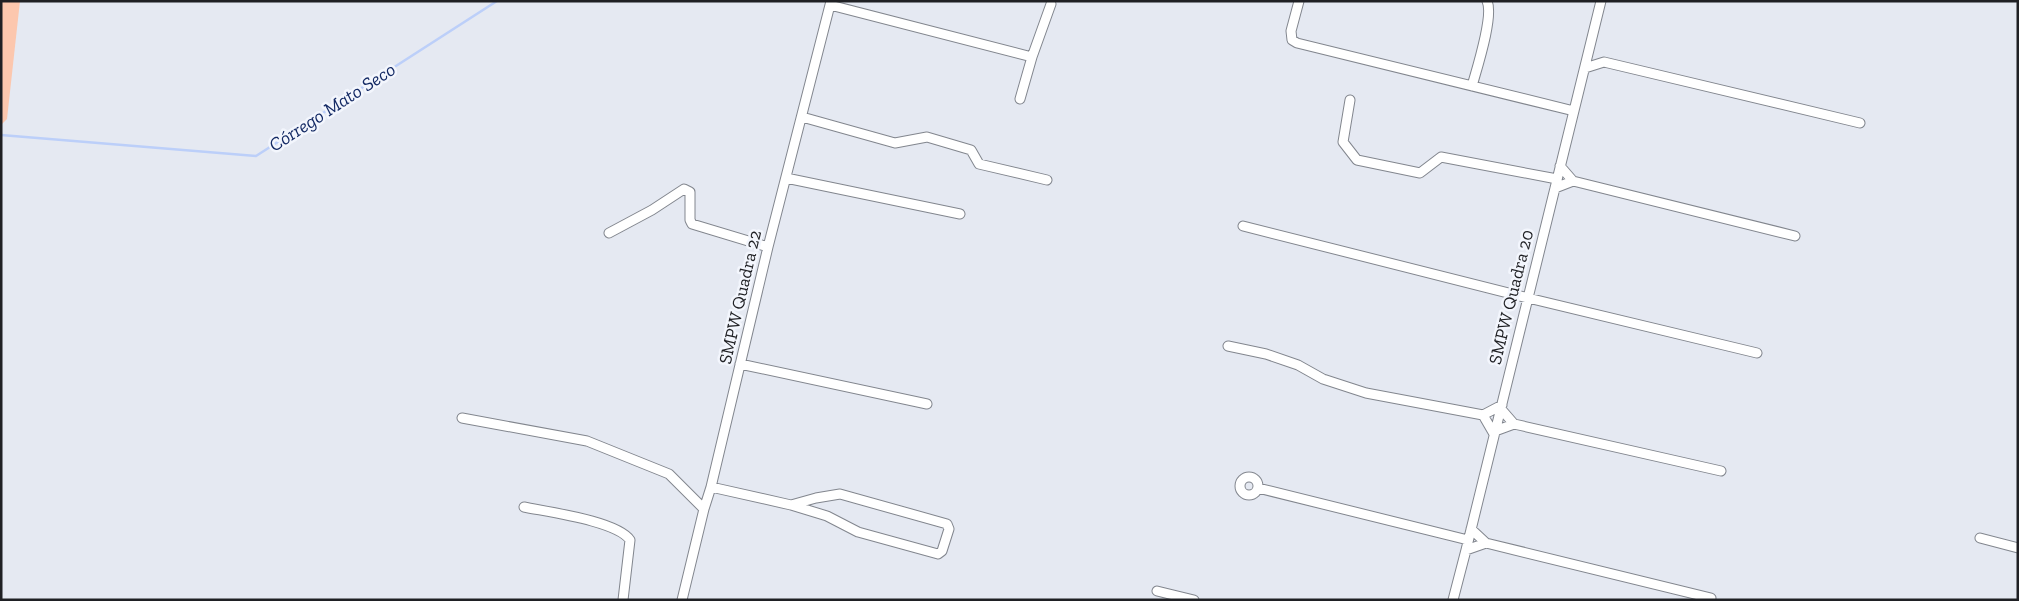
<svg xmlns="http://www.w3.org/2000/svg" width="2019" height="601" font-family="'Zilla Slab',serif">
<style>
.green{fill:#fcc7ae}
.lines{fill:none;stroke-linecap:round;stroke-linejoin:round}
.stream{stroke:#bccff9;stroke-width:2.5}
.minor-casing{stroke:#82868e;stroke-width:11}
.minor{stroke:#fff;stroke-width:9}
.labels{text-anchor:middle;dominant-baseline:central;stroke-width:5;stroke-linejoin:round;paint-order:stroke}
.street-label{font-size:18px;fill:#1f2024;stroke:#f3f6fd}
.water-label{font-size:19px;font-style:italic;fill:#132964;stroke:#f3f6fd}
</style>
<rect width="100%" height="100%" fill="#e5e9f2"/>
<!-- green -->
<path class="green" d="M1,1H20L7,119L1,125Z"/>
<g class="lines">
<!-- stream -->
<path class="stream" d="M1,135L256,156L497,1"/>
<!-- minor casing -->
<g class="minor-casing">
<path id="minor" d="M1299,1L1291,31L1292,40L1297,43L1574,111
M830,5L1032,57
M1585,68L1604,62L1860,123
M1472,86C1477,68 1494,16 1487,1
M1020,99L1032,57L1051,4
M1350,100L1343,142L1357,160L1420,173L1441,157L1557,179
M802,117L895,143L927,137L971,150L979,164L1047,180
M1560,166L1573,181L1795,236
M786,178L960,214
M1555,188L1573,181
M1243,226L1528,298L1757,353
M609,233L652,210L684,189L690,192V220L692,224L768,247
M1228,346L1266,354L1298,365L1323,379L1366,393L1483,415L1494,434
M740,364L927,404
M1501,409L1514,424
M1483,415L1502,405
M462,418L587,441L669,474L704,509
M1495,431L1514,424L1721,471
M1240 486a9 9 0 1 1 18 0a9 9 0 1 1-18 0Z
M711,487L791,505L827,516L858,532L938,554L942,551L949,529L947,524L840,494L816,498L791,505
M1258,488L1468,540
M524,507C548,512 617,521 630,540L623,600
M1471,529L1486,543L1711,598
M1980,538L2018,548
M1466,550L1486,543
M1157,591L1194,600
M682,600L704,509L711,487L768,247L831,1
M1453,600L1466,550L1601,1"/>
</g>
<!-- minor -->
<use href="#minor" class="minor"/>
</g>
<g class="labels">
<!-- street labels -->
<g class="street-label">
<text transform="translate(740 297) rotate(-77)">SMPW Quadra 22</text>
<text transform="translate(1511 297) rotate(-76)">SMPW Quadra 20</text>
</g>
<!-- water labels -->
<g class="water-label">
<text transform="translate(332 107) rotate(-33)">Córrego Mato Seco</text>
</g>
</g>
<!-- border -->
<rect width="2019" height="601" fill="none" stroke="#1f2024" stroke-width="5"/>
</svg>
